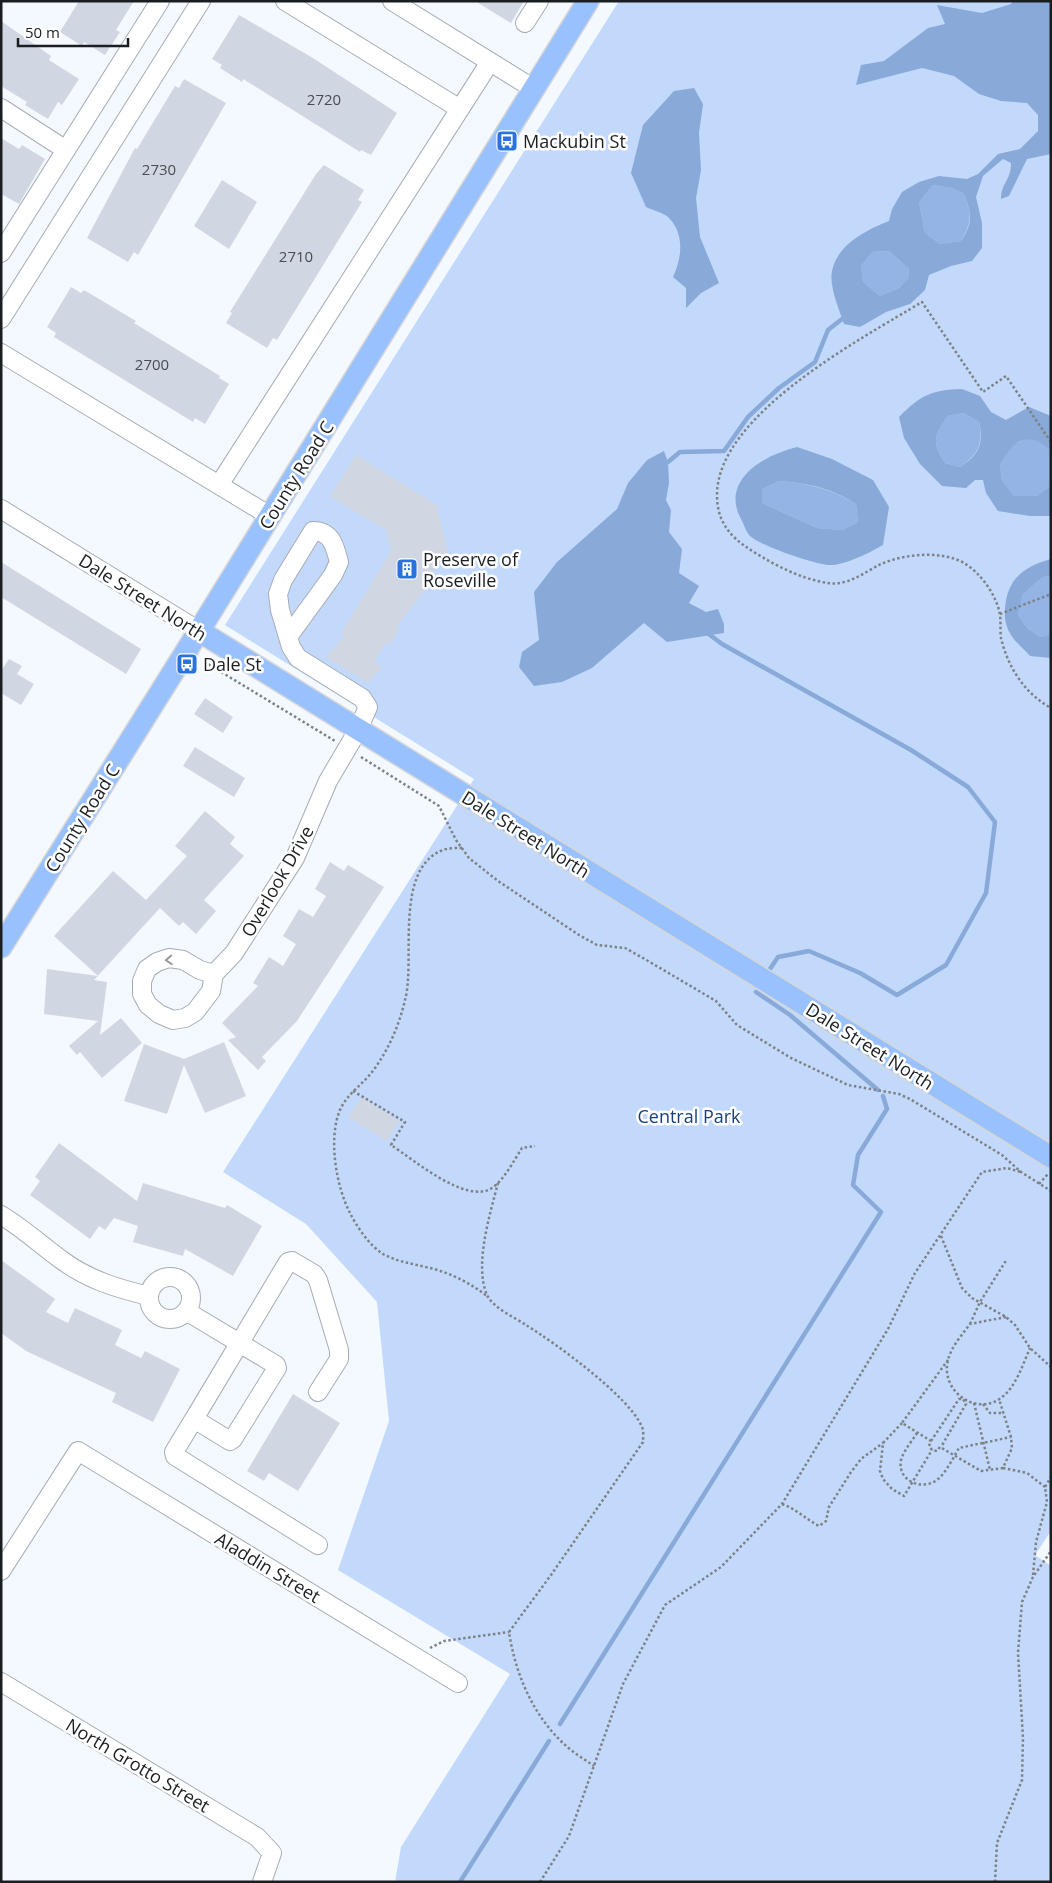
<svg xmlns="http://www.w3.org/2000/svg" width="1052" height="1883" font-family="'Open Sans',sans-serif">
<style>
.green{fill:#c2d9fb}
.forest{fill:#93b4e5}
.water{fill:#89a9d9;fill-rule:evenodd}
.lines{fill:none;stroke-linecap:round;stroke-linejoin:round}
.stream{stroke:#89a9d9;stroke-width:4.5}
.building{fill:#d1d7e2}
.minor-casing{stroke:#a6acb6;stroke-width:20}
.major-casing{stroke:#d6d6d7;stroke-width:24}
.path{stroke:#7e8286;stroke-width:2.5;stroke-dasharray:2.5 2.5;stroke-linecap:butt}
.minor{stroke:#fff;stroke-width:18}
.major{stroke:#98c1fe;stroke-width:21}
.oneway{stroke:#989a9b}
.labels{text-anchor:middle;dominant-baseline:central;stroke-width:5;stroke-linejoin:round;paint-order:stroke}
.number-label{font-size:15px;fill:#484c51}
.poi-label{font-size:18px;fill:#1b1e21;stroke:#fff;text-anchor:start}
.street-label{font-size:18px;fill:#1b1e21;stroke:#fff}
.park-label{font-size:18px;fill:#19407b;stroke:#fff}
</style>
<rect width="100%" height="100%" fill="#f4f9ff"/>
<!-- green -->
<path class="green" d="M619,1H1051V1531L1035,1555L1051,1566V1882H395L401,1847L510,1674L338,1570L389,1421L377,1302L306,1224L223,1172L474,779L225,625Z"/>
<!-- forest -->
<path class="forest" d="M933,185L952,188L964,194C972,214 972,222 961,241L940,244L925,233L919,202Z
M889,251L909,269L908,280L899,288L880,296L863,282L861,266L872,252Z
M964,413L979,422C983,444 979,454 960,467L945,463C931,441 934,436 948,416Z
M1027,438L1041,441L1051,451V485L1037,496H1014L1002,480L1000,465L1009,447Z
M779,481C808,483 831,489 856,504L858,522L842,530L817,528L762,503V489Z
M1051,576V634L1040,637L1027,628L1018,615L1023,594L1043,577Z"/>
<!-- water -->
<path class="water" d="M1013,1H1051V154L1027,159L1009,196L1001,199C1001,183 1011,181 1011,163L1003,159L983,176L976,197L982,223V248L972,261L951,266L929,275L925,290L910,304L886,312L860,327L844,324C839,309 829,287 832,271C837,245 866,230 889,221L892,209L902,192L919,182L939,176L967,179L978,174L998,154L1020,149L1038,131V115L1027,103L1001,101L979,94L954,76L922,68L856,85L861,65L884,61L928,28L945,24L937,5L982,13L1011,4ZM933,185L952,188L964,194C972,214 973,223 961,241L940,244L925,233L919,202ZM889,251L909,269L908,279L899,288L880,296L863,282L861,266L872,252Z
M694,88L703,104L699,133L701,170L696,198L700,237L719,283L701,293L686,308V288L673,277C682,258 685,233 668,217C663,213 653,210 646,207L631,173L643,125L674,91Z
M962,389L980,396L991,412L1006,420L1029,407L1051,416V451C1028,429 1013,440 1000,465L1002,480L1014,496H1037L1051,485V516H1030L998,511L986,493L983,480H975L966,488L942,486L920,464L904,438L899,417C921,395 931,390 962,389ZM964,413L979,422C984,444 979,455 960,467L945,463C931,441 934,436 948,416Z
M797,447L832,459L873,480L889,507L883,545C871,552 844,566 829,565C814,564 761,546 750,536C746,532 744,524 741,519C720,480 764,455 797,447ZM779,481C808,483 831,488 856,504L858,522L842,530L817,528L762,503V489Z
M664,451L668,462L669,483L666,500L671,510L669,532L682,549L679,573L699,586L689,603L706,612L718,609L724,624V633L667,642L644,623L592,668L562,682L534,686L519,667L522,652L539,640L534,592L557,562L617,509L628,483L647,460Z
M1051,559V576L1043,577L1023,594L1018,615L1027,628L1040,637L1051,634V658L1030,656C1024,649 1016,643 1011,635C1006,627 1004,619 1005,609C1007,579 1023,567 1051,559Z"/>
<g class="lines">
<!-- stream -->
<path class="stream" d="M668,462L680,452L724,451L748,417L779,388L815,362L828,330L842,319
M706,632L722,644L911,750L968,787L995,822L986,893L946,965L897,995L860,973L809,951L778,957L770,969
M756,992L790,1015L878,1090
M560,1724L881,1212L853,1185L858,1155L887,1109L883,1096
M460,1882L549,1741"/>
</g>
<!-- building -->
<path class="building" d="M79,1H134L116,30L120,32L105,55L84,42L82,46L60,32Z
M475,1H524L511,23Z
M239,15L313,58L397,113L371,155L361,150L360,152L243,79L242,82L220,68L222,65L212,59Z
M1,21L51,56L49,60L79,79L62,105L58,102L48,119L25,105L27,102L1,86Z
M184,79L226,103L138,255L134,252L128,262L87,238L135,148L137,149L175,86L179,88Z
M1,138L19,149L22,145L45,159L19,204L1,194Z
M324,165L364,190L358,200L362,202L277,340L273,338L267,348L226,323L232,313L230,312L316,174Z
M222,180L257,202L229,249L194,226Z
M71,287L81,293L84,290L136,321L134,323L220,376L219,378L229,384L205,424L195,418L193,422L54,337L56,333L47,327Z
M356,455L437,505L450,560L437,566L428,583L430,584L397,626L399,629L390,645L386,643L374,662L382,667L368,683L326,657L344,636L341,633L391,551L386,530L330,496Z
M1,562L141,649L126,674L1,597Z
M9,659L22,666L17,674L34,684L21,705L1,693V671Z
M205,698L233,717L223,733L194,714Z
M195,747L245,778L234,797L183,766Z
M205,811L235,837L230,844L244,856L204,900L216,911L196,934L183,922L179,926L160,908L94,980L107,982L100,1035L121,1018L142,1043L102,1078L80,1052L77,1055L69,1046L98,1021L44,1014L47,969L98,976L54,936L113,871L146,900L187,856L175,846Z
M330,862L344,871L348,865L384,887L297,1021L262,1057L266,1061L258,1070L228,1040L236,1037L222,1023L258,986L253,983L269,957L283,966L296,944L283,936L299,909L313,917L326,896L315,889Z
M224,1042L246,1096L205,1113L184,1065L167,1114L124,1101L144,1044L184,1059Z
M362,1097L399,1121L387,1141L348,1117Z
M59,1143L137,1201L143,1183L225,1208L227,1205L262,1226L233,1276L185,1249L183,1256L133,1242L138,1226L114,1218L105,1230L99,1226L90,1239L30,1195L40,1181L35,1177Z
M1,1260L55,1299L46,1312L68,1323L75,1308L122,1330L115,1345L141,1358L145,1351L180,1369L153,1422L112,1402L116,1393L26,1351L1,1333Z
M293,1394L340,1423L298,1491L269,1473L264,1481L247,1471Z"/>
<g class="lines">
<!-- minor casing -->
<g class="minor-casing">
<path id="minor" d="M285,1L460,109
M392,1L534,89
M525,23L539,1
M1,108L66,150
M1,253L160,1
M1,319L201,1
M1,353L270,516
M219,485L490,62
M1,509L199,631
M214,974L200,970L183,960L169,958L157,962L147,969L142,981V994L148,1005L159,1014L173,1020L185,1018L195,1012L211,991L214,974L234,953L295,858L328,781L358,730L368,707L362,698L298,658L291,647L280,610L278,594L283,580L313,531C332,531 335,547 339,562L333,575L288,637
M1,1215C23,1228 42,1246 63,1261C89,1280 119,1289 149,1296
M149 1298a21 21 0 1 1 42 0a21 21 0 1 1-42 0Z
M186,1311L276,1365L277,1368L233,1439L230,1441L194,1419L174,1452L175,1456L318,1545
M194,1419L288,1262L292,1261L314,1274L318,1280L339,1350V1359L318,1392
M1,1571L78,1451L458,1683
M1,1682L257,1837L272,1853L262,1882"/>
</g>
<!-- major casing -->
<g class="major-casing">
<path id="major" d="M199,631L1051,1157
M1,947L207,618L588,1"/>
</g>
<!-- path -->
<path class="path" d="M1051,442L1006,376L983,392L922,302C861,339 717,415 717,495C717,516 725,531 742,544C766,561 799,579 828,583C848,586 865,572 881,564C904,554 941,550 964,563C981,573 997,596 1000,615C1001,623 1000,631 1001,638C1008,667 1024,693 1051,708
M1000,614L1051,594
M205,658L203,661L335,741
M361,757L439,806L456,840L469,858L498,881L579,935L597,945L625,948L643,958L716,1001L737,1025L791,1058L848,1085L899,1094L910,1099L1002,1155L1021,1172L1051,1191
M462,848C456,848 448,848 443,850C393,869 416,961 405,1000C399,1026 388,1051 372,1072C362,1085 347,1094 340,1110C328,1138 336,1186 350,1213C357,1227 369,1245 383,1254C398,1262 414,1264 430,1268C451,1273 470,1283 487,1296
M353,1091L405,1122L391,1145C413,1159 466,1205 492,1188C505,1179 514,1160 522,1148L535,1146
M498,1183C490,1214 474,1265 487,1295C493,1308 514,1317 526,1325C555,1343 629,1396 642,1427C644,1431 643,1438 643,1442L551,1575L509,1632C515,1672 532,1714 563,1743C572,1752 584,1759 594,1766
M1039,1184L1048,1174
M941,1236L962,1288L972,1298L1006,1317L1015,1325L1030,1348L1051,1367
M1006,1317L970,1324C962,1335 951,1347 948,1360C940,1390 975,1417 1001,1398C1016,1387 1023,1364 1030,1348
M970,1324L980,1302L1007,1259
M948,1360L902,1423L931,1441L929,1446L932,1450L937,1451L940,1447L981,1471L1003,1468L1012,1448L1011,1437L999,1399
M974,1403L990,1470
M983,1404L990,1413H1004
M902,1423L883,1443L880,1471L883,1479L892,1489L904,1496L932,1450
M917,1433C912,1441 904,1450 901,1460C897,1481 922,1491 937,1480C946,1473 953,1458 959,1448L1011,1437
M931,1441L959,1399H963L966,1404L941,1447
M1003,1468L1027,1473L1045,1487
M782,1504C796,1509 806,1519 819,1526L826,1521L829,1507L851,1472L861,1459L883,1443
M1033,1575L1036,1542L1047,1502L1045,1487L1051,1477
M430,1648L444,1641L509,1632
M540,1882L569,1836L623,1684L665,1605L721,1567L782,1504L888,1329L915,1273L982,1172L1007,1168L1021,1172
M995,1882L997,1843L1022,1780L1023,1738L1018,1653L1022,1602L1033,1577L1051,1551"/>
<!-- minor -->
<use href="#minor" class="minor"/>
<!-- major -->
<use href="#major" class="major"/>
</g>
<!-- one-way arrows -->
<defs><path id="oneway-chevron" d="M-2-3.5L2.5 0L-2 3.5" fill="none" stroke-width="1.6" stroke-linecap="round" stroke-linejoin="round" transform="scale(1.25)"/></defs>
<use class="oneway" href="#oneway-chevron" transform="translate(169 960) rotate(176)"/>
<!-- icons -->
<defs>
<g id="bus-square" transform="scale(1.125)"><rect x="-9" y="-9" width="18" height="18" rx="4" fill="#2a73df" stroke="#fff"/><path d="M-5-6H5V4H4V6H2V4H-2V6H-4V4H-5ZM-3.5-4V0h7V-4ZM-3.5 1.2v1.5H-2V1.2ZM2 1.2v1.5H3.5V1.2Z" fill="#fff"/></g>
<g id="building-square" transform="scale(1.125)"><rect x="-9" y="-9" width="18" height="18" rx="4" fill="#2a73df" stroke="#fff"/><path d="M-4-6H4V6H1V3H-1V6H-4ZM-2.5-4.3h1.7v1.8h-1.7ZM.8-4.3h1.7v1.8H.8ZM-2.5-1h1.7V.8h-1.7ZM.8-1h1.7V.8H.8Z" fill="#fff"/></g>
</defs>
<g fill-rule="evenodd">
<use href="#bus-square" x="507" y="141"/>
<use href="#building-square" x="407" y="569"/>
<use href="#bus-square" x="187" y="664"/>
</g>
<g class="labels">
<!-- number labels -->
<g class="number-label">
<text x="324" y="99">2720</text>
<text x="159" y="169">2730</text>
<text x="296" y="256">2710</text>
<text x="152" y="364">2700</text>
</g>
<!-- poi labels -->
<g class="poi-label">
<text x="523" y="141">Mackubin St</text>
<text x="423" y="559">Preserve of<tspan x="423" dy="21">Roseville</tspan></text>
<text x="203" y="664">Dale St</text>
</g>
<!-- street labels -->
<g class="street-label">
<text transform="translate(296 475) rotate(-58)">County Road C</text>
<text transform="translate(143 597) rotate(32)">Dale Street North</text>
<text transform="translate(82 818) rotate(-58)">County Road C</text>
<text transform="translate(526 834) rotate(32)">Dale Street North</text>
<text transform="translate(277 881) rotate(-60)">Overlook Drive</text>
<text transform="translate(870 1046) rotate(32)">Dale Street North</text>
<text transform="translate(268 1567) rotate(31)">Aladdin Street</text>
<text transform="translate(138 1765) rotate(31)">North Grotto Street</text>
</g>
<!-- park labels -->
<g class="park-label">
<text x="689" y="1116">Central Park</text>
</g>
</g>
<!-- border -->
<rect width="1052" height="1883" fill="none" stroke="#1b1e21" stroke-width="5"/>
<!-- scale -->
<path d="M18 38v8h110v-8" fill="none" stroke="#1b1e21" stroke-width="2.5"/>
<text x="25" y="38" font-size="15" fill="#1b1e21" stroke="#ffffff" stroke-width="4" paint-order="stroke">50 m</text>
</svg>
